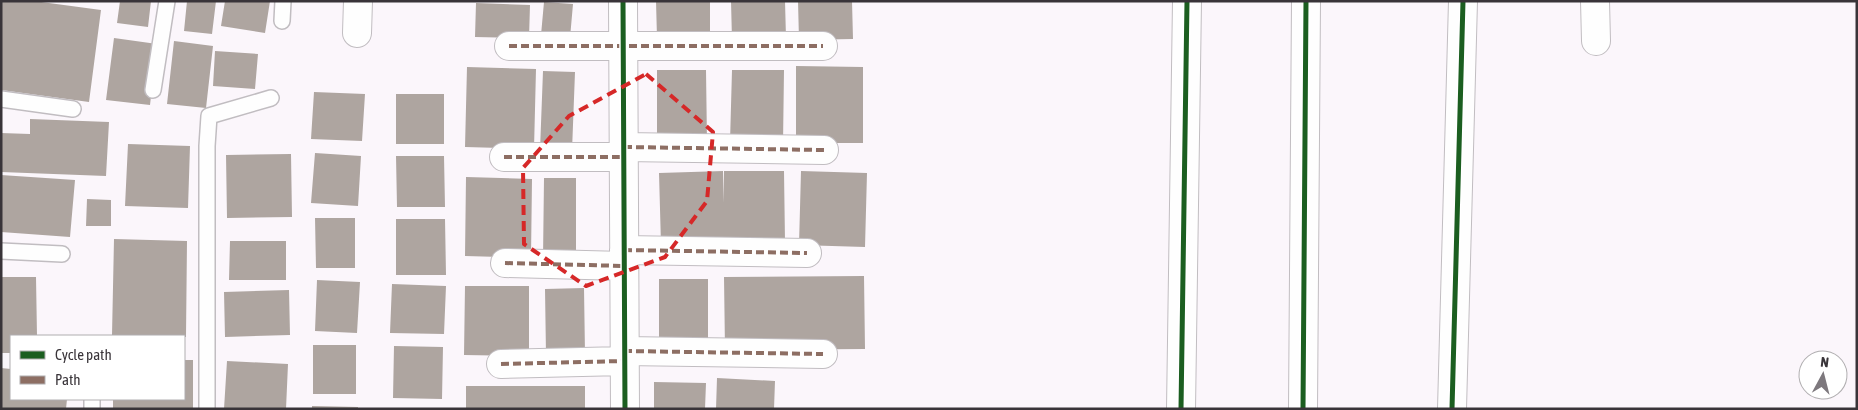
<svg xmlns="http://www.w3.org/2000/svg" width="1858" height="410" font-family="'Asap Condensed',sans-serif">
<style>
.building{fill:#aea5a0}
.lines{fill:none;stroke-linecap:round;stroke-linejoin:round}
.service-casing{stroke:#c1bdc1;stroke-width:18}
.minor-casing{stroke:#c1bdc1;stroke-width:30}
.service{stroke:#fefefe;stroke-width:15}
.minor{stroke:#fefefe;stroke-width:28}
.quiet{stroke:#8d6e63;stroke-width:4;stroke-dasharray:8 4;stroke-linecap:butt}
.cycleway-casing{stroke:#fff;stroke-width:8}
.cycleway{stroke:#1b5e20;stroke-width:5}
.marked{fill:none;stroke:#d62828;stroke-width:4;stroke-dasharray:10 6;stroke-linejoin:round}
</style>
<rect width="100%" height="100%" fill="#fbf6fb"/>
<!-- building -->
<path class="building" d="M1,1H34L101,10L89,102L1,90Z
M120,1H151L148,27L117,23Z
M187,1H216L212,34L184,31Z
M225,1H270L265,33L221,26Z
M656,1H710V37L657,38Z
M731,1H785L786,38L732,40Z
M798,1H852L853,39L799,40Z
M544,2L573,4L570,38L541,35Z
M476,3L530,5L529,38L475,37Z
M114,38L157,44L150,105L106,100Z
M174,41L213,46L206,108L167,104Z
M215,51L258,54L255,89L213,86Z
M796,66L863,67V143H796Z
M467,67L536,69L534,149L465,147Z
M657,70H706L707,142H657Z
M732,70H784L783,144L730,142Z
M543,71L575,72L572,151L540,150Z
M314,92L365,94L362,141L311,139Z
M396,94H444V144H396Z
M30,119L109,122L106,176L1,172V133L30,134Z
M128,144L190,146L188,208L125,206Z
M315,153L361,156L358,206L311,203Z
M291,154L292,217L227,218L226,155Z
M396,156H444L445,207H397Z
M723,171L724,203V171H784L785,242L661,245L659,173Z
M801,171L867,173L865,247L799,245Z
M1,175L75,180L70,237L1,232Z
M466,177L532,179L531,258L465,256Z
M544,178H576V259H543Z
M87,199L111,200V226H86Z
M315,218H355V268H316Z
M396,219H445L446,275H396Z
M114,239L187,241L186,337L112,335Z
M230,241H286V280H229Z
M864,276L865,349L725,350L724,277Z
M1,277H36L37,336H11V353H1Z
M659,279H708V347H659Z
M317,280L360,282L357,333L315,331Z
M392,284L446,286L444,334L390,333Z
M465,286H529V356L464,355Z
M584,288L585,354L546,355L545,289Z
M289,290L290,335L225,337L224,292Z
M313,345H356V394H313Z
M394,346L443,347L442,399L393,398Z
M184,360H193V409H113V399H184Z
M227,361L288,364L286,409H224Z
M1,368L11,369V399H67L66,409H1Z
M717,378L775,381L774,409H716Z
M654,382L706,383L705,409H654Z
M466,386H585V409H466Z
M312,406L358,407V409H312Z"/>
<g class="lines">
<!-- service casing -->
<g class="service-casing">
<path id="service" d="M282,21L283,1
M153,90L167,1
M1,99L73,109
M1,251L62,254
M92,399V409
M207,409V146L209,116L271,98"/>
</g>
<!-- minor casing -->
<g class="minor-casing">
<path id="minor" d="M623,1L625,409
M1595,1L1596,41
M357,33L358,1
M509,46H823
M624,147L824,150
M504,157H624
M624,250L807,253
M505,263L624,266
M624,351L823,354
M501,364L624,361
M1181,409L1187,1
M1303,409L1306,1
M1452,409L1463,1"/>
</g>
<!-- service -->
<use href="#service" class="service"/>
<!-- minor -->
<use href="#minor" class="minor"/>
<!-- quiet -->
<path class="quiet" d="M509,46H823
M624,147L824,150
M504,157H624
M624,250L807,253
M505,263L624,266
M624,351L823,354
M501,364L624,361"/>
<!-- cycleway casing -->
<g class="cycleway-casing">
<path id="cycleway" d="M623,1L625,409
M1181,409L1187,1
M1303,409L1306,1
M1452,409L1463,1"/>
</g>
<!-- cycleway -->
<use href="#cycleway" class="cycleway"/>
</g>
<!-- marked area -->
<path class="marked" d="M646,74L713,132L707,201L665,257L586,286L524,244L523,168L569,116Z"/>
<!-- border -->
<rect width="1858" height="410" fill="none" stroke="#393439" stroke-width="5"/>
<!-- legend -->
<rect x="10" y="335" width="175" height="65" fill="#ffffff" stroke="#b0aeb0"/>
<rect x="20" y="351" width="25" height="8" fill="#1b5e20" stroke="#b0aeb0"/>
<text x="55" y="360" font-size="15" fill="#393439">Cycle path</text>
<rect x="20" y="376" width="25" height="8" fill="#8d6e63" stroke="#b0aeb0"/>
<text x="55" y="385" font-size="15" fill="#393439">Path</text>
<!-- north arrow -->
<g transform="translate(1823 375) rotate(7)"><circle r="24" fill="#ffffff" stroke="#b0aeb0"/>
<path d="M0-4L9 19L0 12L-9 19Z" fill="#7d787d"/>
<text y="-8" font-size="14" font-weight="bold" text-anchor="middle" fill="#393439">N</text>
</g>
</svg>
